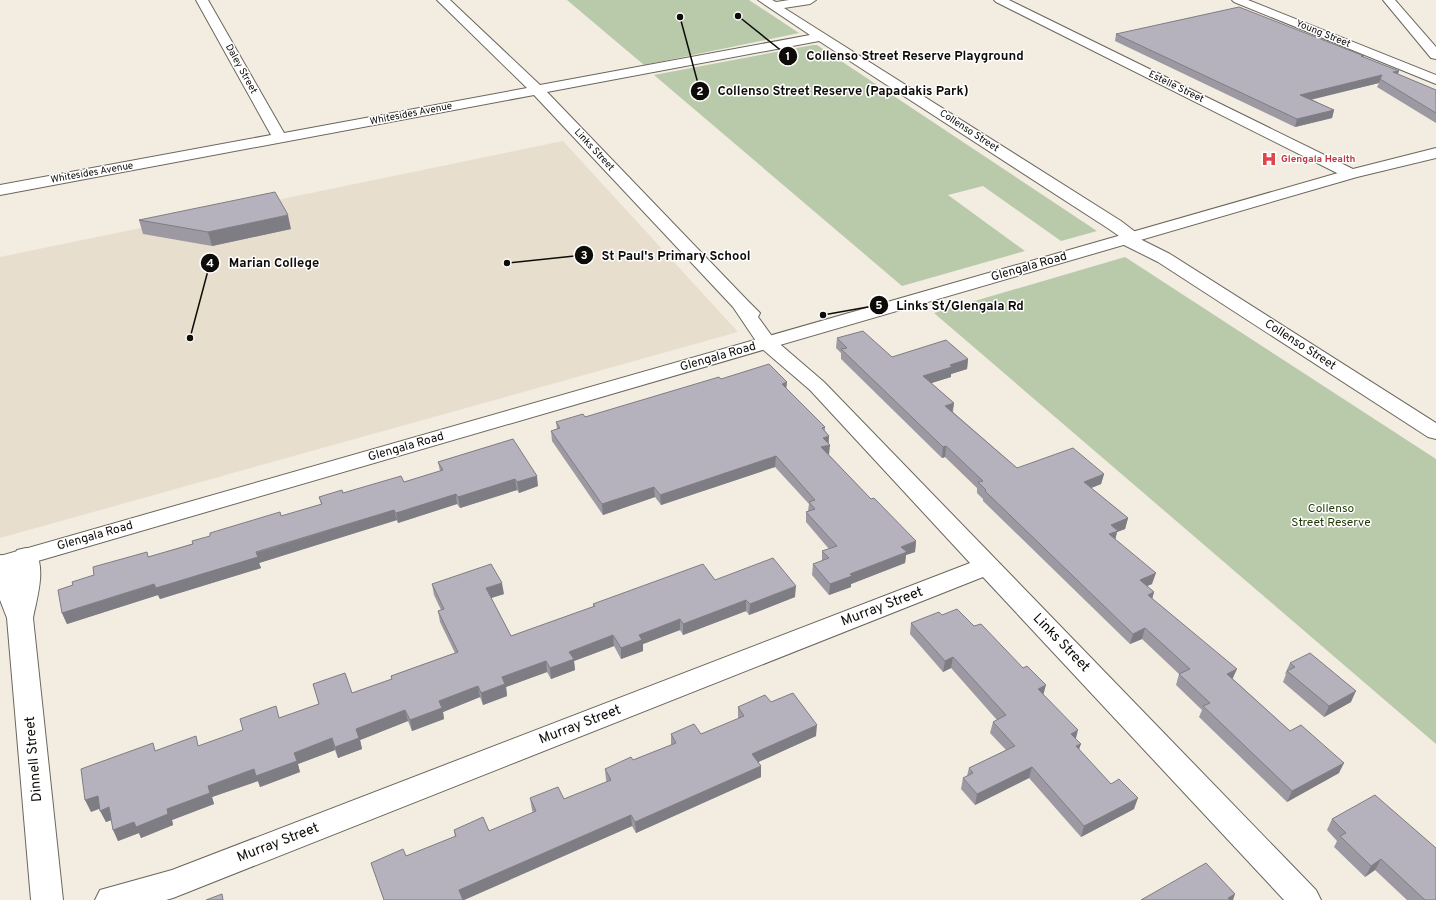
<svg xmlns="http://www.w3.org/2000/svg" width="1436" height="900" font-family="Overpass,sans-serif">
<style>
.built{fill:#e8decd}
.green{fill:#b9caab}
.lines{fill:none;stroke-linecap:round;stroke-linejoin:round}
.minor-casing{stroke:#6b665d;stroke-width:2}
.tertiary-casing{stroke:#6b665d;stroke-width:2}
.minor{fill:#fff;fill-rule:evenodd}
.tertiary{fill:#fff;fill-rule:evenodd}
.wall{fill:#9c99a3}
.shaded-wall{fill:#7f7d84}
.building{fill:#b5b2bd;stroke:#7f7d84}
.labels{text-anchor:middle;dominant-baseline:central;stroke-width:3;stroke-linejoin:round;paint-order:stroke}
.far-street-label{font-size:10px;fill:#0e0c08;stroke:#fff}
.far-health-label{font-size:10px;font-weight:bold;fill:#be3a42;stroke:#fff;text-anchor:start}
.street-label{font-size:12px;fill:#0e0c08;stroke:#fff}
.park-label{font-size:12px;fill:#233a06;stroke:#fff}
.near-street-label{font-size:14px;fill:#0e0c08;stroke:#fff}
.leader{fill:none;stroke:#0e0c08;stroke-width:1.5}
.callout-dot{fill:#0e0c08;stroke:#fff;stroke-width:1.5}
.mark-label{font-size:12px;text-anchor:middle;font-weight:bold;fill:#fff}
.callout-label{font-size:13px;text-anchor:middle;font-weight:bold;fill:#0e0c08;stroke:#fff;stroke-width:3;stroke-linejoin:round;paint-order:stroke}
</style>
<rect width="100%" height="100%" fill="#f2ece1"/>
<!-- built -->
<path class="built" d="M563,141L738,332L0,538V257Z"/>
<!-- green -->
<path class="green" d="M567,0H749L799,33L644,65Z
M813,45H817L1097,231L1061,241L983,186L948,195L1025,251L902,286L654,75Z
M1125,257L1436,459V744L934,313Z"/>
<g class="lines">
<!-- minor casing -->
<g class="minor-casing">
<path id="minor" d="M196,0H208L284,133L527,88L437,0H450L540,85L810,35L758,0H772L776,2L789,0H816L810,4L784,8L1121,221L1138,234L1140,239L1170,254L1436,423V439L1428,437L1158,262L1120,243L1117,239L1119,236L1109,229L819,41L547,92L747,300L760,313L758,317L774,339L824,382L1316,890L1321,900H1284L983,577L173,898L166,900H95L100,890L172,870L970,563L810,390L760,347L733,307L534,95L0,195V185L271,135Z
M994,0H1009L1357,171L1359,174L1357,177H1345L996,2Z
M1232,0H1248L1436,75V84L1234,2Z
M1383,0H1395L1436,47V59L1431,58Z
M26,548L35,550C46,570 37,597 33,618L63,900H31L7,618L0,600V555L11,557L14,564V556L17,550Z"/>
</g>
<!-- tertiary casing -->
<g class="tertiary-casing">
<path id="tertiary" d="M1436,148V158L1357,177L0,572V556L1345,171Z"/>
</g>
<!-- minor -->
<use href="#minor" class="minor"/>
<!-- tertiary -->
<use href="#tertiary" class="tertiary"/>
</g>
<!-- wall -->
<path class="wall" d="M1116,34L1364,56L1363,57L1399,71L1398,74L1436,90V123L1377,87L1379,83L1311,99L1334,110L1332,118L1295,127L1115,41Z
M139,220L291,229L212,246L143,234Z
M837,338L892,357L968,359L967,369L951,374V377L931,383L954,403L953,412L1017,468L1104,474L1101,484L1091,488L1128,518L1125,529L1117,532L1115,539L1152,584L1147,586L1154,592L1152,599L1233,679L1290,731L1339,773L1287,802L1199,717L1202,710L1176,685L1179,674L1142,639L1130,644L983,501V499L977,493V488L945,457L942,458L841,359V353L836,348Z
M721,379L786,388L825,427V431L829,436V455L871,499L916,541L915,552L906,555L905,563L851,584V587L829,595L812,575L813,564L822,561V551L829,549L806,522V512L808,511L809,504L775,467L661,505L655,497L603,515L552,441L551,431L557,429L556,422L585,417Z
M513,439L538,486L519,493L517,490L460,508L457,504L398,523L397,520L259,563L261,568L160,599L158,595L67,624L62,613L73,585L94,575L149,557L321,504L319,497L404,482L440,471L438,462Z
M715,580L795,597L749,615L746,611L683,635L680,630L643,644V651L621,659L614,646L574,661L575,670L551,679L547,672L506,687L507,696L483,705L480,697L443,712L444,719L412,731L408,721L360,740L362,749L338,758L335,750L298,764L300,772L260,787L258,781L212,797L214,804L172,820L173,825L141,838L139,833L118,841L111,820L106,822L100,808L91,812L200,746L319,704L313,684L352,693L392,679L391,676L455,653L440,622L438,611L441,610L434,595L432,584L504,594L491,598L511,636L593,607V604Z
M942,615L974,626L1043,695L1075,739L1079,750L1134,809L1081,837L1029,778L975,805L961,789L963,778L967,776L969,768L1006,750L990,733L993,722L997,720L951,668L943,672L910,634L911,623Z
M1290,663L1351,702L1324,717L1283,682L1286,674H1285Z
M771,702L816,736L758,762L761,766V777L636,833L632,826L464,900H384L371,863L406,856L455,837L454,830L489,831L533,813L532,810L530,798L564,799L607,782L606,780L605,769L633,760L671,745V734H701L738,719V707Z
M1332,819L1436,900H1407L1375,870L1365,877L1334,847L1337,841L1327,830Z"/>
<!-- shaded-wall -->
<path class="shaded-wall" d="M1399,71L1396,78L1393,72Z
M1382,75L1379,83L1298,103L1300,95Z
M1334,110L1332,118L1295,127L1297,119Z
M288,215L291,229L212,246L208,232Z
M968,359L967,369L951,374V377L922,386L923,376L950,365Z
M787,382L786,392L782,384Z
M954,403L952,413L945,406Z
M829,436L828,445H830L829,455L821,447L823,438Z
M946,446L945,457L942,458L943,447Z
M776,456L775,467L661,505L660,495Z
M1104,474L1101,484L1081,492L1084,482Z
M537,476L538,486L519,493L517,482Z
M515,479L517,490L460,508L458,497Z
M654,487L655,497L603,515L602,504Z
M456,494L457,504L398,523L396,513Z
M394,510L397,520L259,563L261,568L160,599L158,595L67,624L62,613Z
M1128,518L1125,529L1117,532L1115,541L1107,545L1111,525Z
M916,541L915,552L906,555L905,563L851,584V587L829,595L830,584L901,547Z
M1156,573L1152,584L1137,590L1140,580Z
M502,583L504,594L488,599L486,588Z
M796,586L795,597L749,615L750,604Z
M1154,592L1151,603L1148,595Z
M746,600V611L683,635V624Z
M680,619V630L643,644V651L621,659V648L639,635Z
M1145,628L1142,639L1130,644L1133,634Z
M613,635L614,646L574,661L575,670L551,679L550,668L569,652Z
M953,657L951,668L943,672L945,661Z
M546,661L547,672L506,687L507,696L483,705L481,693L502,677Z
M1237,669L1232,680L1227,674Z
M1046,685L1043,696L1038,689Z
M478,686L480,697L443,712L444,719L412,731L410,720L439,701Z
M1356,691L1351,702L1324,717L1329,706Z
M405,710L408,721L360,740L362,749L338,758L335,747L356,729Z
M817,725L816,736L752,765V754Z
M1078,730L1075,742L1071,734Z
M332,738L335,750L298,764L294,753Z
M1081,744L1077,755L1076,746Z
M297,761L300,772L260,787L258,781L212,797L214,804L172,820L173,825L141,838L139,833L118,841L113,830L167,809L208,786L254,769Z
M1344,763L1339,773L1287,802L1292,791Z
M761,766V777L636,833L635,822Z
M1032,767L1029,778L975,805L977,794Z
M98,796L104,807L91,812L85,800Z
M1138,798L1134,809L1081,837L1084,826Z
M109,807L114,819L106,822L100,811Z
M631,815L632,826L464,900H461L459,890Z
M1381,859L1375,870L1365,877L1371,866Z
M1235,894L1233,900H1227L1228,898Z"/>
<!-- building -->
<path class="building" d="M1239,7L1364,56H1361L1399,71L1393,72L1436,90V113L1380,79L1382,75L1300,95L1334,110L1297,119L1116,34Z
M275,192L288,215L208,232L139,220Z
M863,331L892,357L946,340L968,359L950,365L952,367L923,376L954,403L945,406L1017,468L1073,448L1104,474L1084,482L1128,518L1111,525L1118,531L1109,534L1156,573L1140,580L1154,592L1148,595L1237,669L1227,674L1290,731L1301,725L1344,763L1292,791L1203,706L1210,703L1179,674L1190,669L1145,628L1133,634L985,491L986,490L978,482L983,481L946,446L943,447L841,349L847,348L837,338Z
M769,364L787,382L782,384L825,427L822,428L829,436L823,438L830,445L821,447L871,499L874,498L916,541L901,547L907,552L850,574L852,576L830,584L813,564L829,558L822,551L837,546L806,512L815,509L809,502L815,500L776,456L660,495L654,487L602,504L551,431L560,428L556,422L583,414L585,417L719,377L721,379Z
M513,439L537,476L517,482L515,479L458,497L456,494L396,513L394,510L256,552L258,557L156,588L154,584L62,613L58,590L73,585L72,582L94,575L93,567L147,552L148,557L193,544L192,541L210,536V533L280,512L281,516L322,504L319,497L342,490L343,493L401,476L404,482L443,470L438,462Z
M773,558L796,586L750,604L746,600L683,624L680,619L639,635L642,640L621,648L613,635L569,652L574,659L550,668L546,661L502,677L505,684L481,693L478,686L439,701L442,708L410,720L405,710L356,729L359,738L335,747L332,738L294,753L297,761L256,776L254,769L208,786L210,793L167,809L168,814L136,827L134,822L113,830L109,807L100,811L98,796L85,800L81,769L153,743L155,751L196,736L198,746L243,730L240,719L276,706L279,718L319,704L313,684L345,673L352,693L392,679L391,676L458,652L438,611L444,609L432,584L491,564L502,583L486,588L511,636L595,606L593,604L703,564L715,580Z
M957,609L974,626L981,624L1023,668L1027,666L1046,685L1038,689L1078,730L1071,734L1081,744L1076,746L1111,784L1119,779L1138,798L1084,826L1032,767L977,794L963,778L973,773L969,768L1015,746L993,722L1006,715L953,657L945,661L911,623L939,612L942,615Z
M1310,653L1356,691L1329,706L1287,671L1295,667L1290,663Z
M793,693L817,725L752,754L761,766L635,822L631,815L459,890L463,900H384L371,863L403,849L406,856L456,836L454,830L483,817L489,831L536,811L530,798L558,787L564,799L611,780L605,769L631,757L633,760L676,743L671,734L694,724L701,734L744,716L738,707L765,695L771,702Z
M1375,795L1436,848V900H1425L1381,859L1371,866L1340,836L1346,833L1332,819Z
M1206,863L1235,894L1228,898L1230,900H1141Z
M222,894L223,900H206Z"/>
<!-- icons -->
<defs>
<g id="hospital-bare" transform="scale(1.2)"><path d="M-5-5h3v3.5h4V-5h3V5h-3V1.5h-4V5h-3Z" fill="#e0444e" stroke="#fff" stroke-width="2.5" paint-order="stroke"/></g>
</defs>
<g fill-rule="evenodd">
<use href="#hospital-bare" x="1269" y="159"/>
</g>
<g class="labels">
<!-- far-street labels -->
<g class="far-street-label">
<text transform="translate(1323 34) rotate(22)">Young Street</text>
<text transform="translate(241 69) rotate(61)">Daley Street</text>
<text transform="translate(1176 87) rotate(26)">Estelle Street</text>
<text transform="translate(411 114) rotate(-11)">Whitesides Avenue</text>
<text transform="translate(969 131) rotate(33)">Collenso Street</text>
<text transform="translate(594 150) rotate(47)">Links Street</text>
<text transform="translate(92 173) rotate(-10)">Whitesides Avenue</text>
</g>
<!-- far-health labels -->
<g class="far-health-label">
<text x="1281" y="159">Glengala Health</text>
</g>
<!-- street labels -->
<g class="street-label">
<text transform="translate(1029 267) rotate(-16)">Glengala Road</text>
<text transform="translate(1300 345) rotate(33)">Collenso Street</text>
<text transform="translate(718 357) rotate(-16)">Glengala Road</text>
<text transform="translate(406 447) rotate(-16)">Glengala Road</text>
<text transform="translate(95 536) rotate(-16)">Glengala Road</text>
</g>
<!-- park labels -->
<g class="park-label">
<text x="1331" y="509">Collenso<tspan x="1331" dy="14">Street Reserve</tspan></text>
</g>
<!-- near-street labels -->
<g class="near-street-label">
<text transform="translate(882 607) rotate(-21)">Murray Street</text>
<text transform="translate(1061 643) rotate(46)">Links Street</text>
<text transform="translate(580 725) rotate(-21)">Murray Street</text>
<text transform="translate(34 759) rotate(-95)">Dinnell Street</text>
<text transform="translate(278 843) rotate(-21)">Murray Street</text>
</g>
</g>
<!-- callouts -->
<path class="leader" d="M738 16L788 56M680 17L700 91M507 263L584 255M190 338L210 263M823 315L879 305"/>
<g class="callout-dot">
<circle cx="738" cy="16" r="4"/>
<circle cx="680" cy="17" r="4"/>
<circle cx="507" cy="263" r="4"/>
<circle cx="190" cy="338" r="4"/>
<circle cx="823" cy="315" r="4"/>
<circle cx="788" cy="56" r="10"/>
<circle cx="700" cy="91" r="10"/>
<circle cx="584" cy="255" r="10"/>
<circle cx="210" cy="263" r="10"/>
<circle cx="879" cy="305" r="10"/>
</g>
<g class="mark-label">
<text x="788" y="60">1</text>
<text x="700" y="95">2</text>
<text x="584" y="259">3</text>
<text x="210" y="267">4</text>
<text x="879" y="309">5</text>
</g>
<g class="callout-label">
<text x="915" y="60">Collenso Street Reserve Playground</text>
<text x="843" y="95">Collenso Street Reserve (Papadakis Park)</text>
<text x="676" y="260">St Paul's Primary School</text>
<text x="274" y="267">Marian College</text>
<text x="960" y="310">Links St/Glengala Rd</text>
</g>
</svg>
